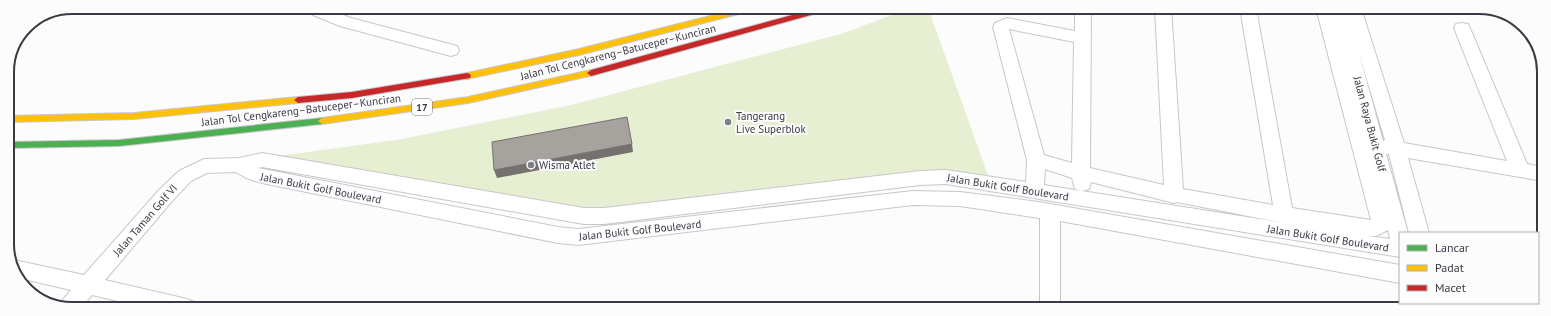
<svg xmlns="http://www.w3.org/2000/svg" width="1551" height="316" font-family="'PT Sans',sans-serif">
<style>
.green{fill:#e6efd1}
.lines{fill:none;stroke-linecap:round;stroke-linejoin:round}
.street-casing{stroke:#c8c6cc;stroke-width:2}
.fast-casing{stroke:#c8c6cc;stroke-width:2}
.slow-casing{stroke:#c8c6cc;stroke-width:2}
.jam-casing{stroke:#c8c6cc;stroke-width:2}
.street{fill:#fff;fill-rule:evenodd}
.fast{fill:#4caf50;fill-rule:evenodd}
.slow{fill:#ffc107;fill-rule:evenodd}
.jam{fill:#c62828;fill-rule:evenodd}
.shaded-wall{fill:#74716e}
.building{fill:#a6a29d;stroke:#74716e}
.poi-dot{fill:#807d86;stroke:#fcfcfc;stroke-width:1.5}
.labels{text-anchor:middle;dominant-baseline:central;stroke-width:4;stroke-linejoin:round;paint-order:stroke}
.shield{fill:#fcfcfc;stroke:#76737d;stroke-width:1}
.shield-label{font-size:10px;font-weight:bold;fill:#3d3846}
.street-label{font-size:11px;fill:#3d3846;stroke:#fcfcfc}
.poi-label{font-size:11px;fill:#3d3846;stroke:#fcfcfc;text-anchor:start}
.rim{fill:none;stroke:#3d3846;stroke-width:2}
</style>
<rect width="100%" height="100%" fill="#fcfcfc"/>
<!-- green -->
<path class="green" d="M910,8H928L988,175L912,173L618,211H557L279,156L402,139L571,105L844,33Z"/>
<g class="lines">
<!-- street casing -->
<g class="street-casing">
<path id="street" d="M306,7H323L351,18L457,46L459,50L457,54L451,56L340,26L313,15Z
M1075,8H1091L1090,168L1164,185L1155,8H1171L1183,189L1273,205L1240,8H1256L1292,208L1371,220L1316,8H1361L1404,143L1507,161L1454,28L1456,24L1462,23L1468,24L1470,28L1527,164L1543,167V181L1408,158L1429,233H1409L1389,154H1386L1408,233H1400V257L946,184L920,185L604,224H584L262,167L258,168L558,227L578,229L913,191L960,192L1039,202L1400,265V283L1060,221V309H1040V218H1039L960,206L913,205L578,245L558,243L262,183L246,178L236,172L207,173L191,181L173,200L105,280L187,299L194,302L197,308H148L92,295L81,308H59L61,302L71,290L19,278L10,261L14,260L84,275L159,190L179,171L204,159L239,158L262,153L584,208H604L920,171L946,170L1026,182L1027,160L993,27L995,23L1007,18L1075,31ZM1009,29L1074,42L1072,163L1044,155ZM1358,50L1385,140L1383,141ZM1045,169L1072,178L1075,189L1081,191L1044,185ZM1091,182L1174,203L1177,202L1284,223L1082,191L1089,189ZM1388,230L1390,239L1368,236H1376Z
M1479,8H1492L1500,12L1494,14L1482,12Z
M1407,303H1447L1449,309H1409Z"/>
</g>
<!-- fast casing -->
<g class="fast-casing">
<path id="fast" d="M322,118L326,121L322,124L119,146L8,148V142L119,140Z"/>
</g>
<!-- slow casing -->
<g class="slow-casing">
<path id="slow" d="M742,8H754L750,11L579,55L467,79L463,76L467,73L579,49Z
M591,70L595,73L594,75L468,103L322,124L318,121L322,118L468,97Z
M298,97L302,100L298,103L134,119L7,122V116L134,113Z"/>
</g>
<!-- jam casing -->
<g class="jam-casing">
<path id="jam" d="M818,8H830L829,10L591,76L587,73L591,70Z
M467,73L470,74L471,76L470,78L352,98L298,103L294,100L298,97L352,92Z"/>
</g>
<!-- street -->
<use href="#street" class="street"/>
<!-- fast -->
<use href="#fast" class="fast"/>
<!-- slow -->
<use href="#slow" class="slow"/>
<!-- jam -->
<use href="#jam" class="jam"/>
</g>
<!-- shaded-wall -->
<path class="shaded-wall" d="M632,144L633,152L497,178L494,170Z"/>
<!-- building -->
<path class="building" d="M627,117L632,144L494,170L492,142Z"/>
<!-- markers -->
<g class="poi-dot">
<circle cx="728" cy="122" r="4"/>
<circle cx="531" cy="165" r="4"/>
</g>
<g class="labels">
<!-- shield labels -->
<rect class="shield" x="412" y="99" width="20" height="16" rx="3"/>
<g class="shield-label">
<text x="422" y="107">17</text>
</g>
<!-- street labels -->
<g class="street-label">
<text transform="translate(618 52) rotate(-14)">Jalan Tol Cengkareng–Batuceper–Kunciran</text>
<text transform="translate(301 110) rotate(-7)">Jalan Tol Cengkareng–Batuceper–Kunciran</text>
<text transform="translate(1370 124) rotate(75)">Jalan Raya Bukit Golf</text>
<text transform="translate(1008 187) rotate(9)">Jalan Bukit Golf Boulevard</text>
<text transform="translate(321 188) rotate(11)">Jalan Bukit Golf Boulevard</text>
<text transform="translate(145 220) rotate(-49)">Jalan Taman Golf VI</text>
<text transform="translate(640 230) rotate(-6)">Jalan Bukit Golf Boulevard</text>
<text transform="translate(1328 238) rotate(9)">Jalan Bukit Golf Boulevard</text>
</g>
<!-- poi labels -->
<g class="poi-label">
<text x="736" y="116">Tangerang<tspan x="736" dy="13">Live Superblok</tspan></text>
<text x="539" y="165">Wisma Atlet</text>
</g>
</g>
<!-- crop -->
<path d="M0 0H1551V316H0ZM72 14H1479A58 58 0 0 1 1537 72V244A58 58 0 0 1 1479 302H72A58 58 0 0 1 14 244V72A58 58 0 0 1 72 14Z" fill="#fcfcfc" fill-rule="evenodd"/>
<path class="rim" d="M72 14H1479A58 58 0 0 1 1537 72V244A58 58 0 0 1 1479 302H72A58 58 0 0 1 14 244V72A58 58 0 0 1 72 14Z"/>
<!-- legend -->
<rect x="1399" y="232" width="140" height="72" fill="#fcfcfc" stroke="#b0aeb3"/>
<rect x="1407" y="245" width="20" height="6" fill="#4caf50" stroke="#b0aeb3"/>
<text x="1435" y="252" font-size="12" fill="#3d3846">Lancar</text>
<rect x="1407" y="265" width="20" height="6" fill="#ffc107" stroke="#b0aeb3"/>
<text x="1435" y="272" font-size="12" fill="#3d3846">Padat</text>
<rect x="1407" y="285" width="20" height="6" fill="#c62828" stroke="#b0aeb3"/>
<text x="1435" y="292" font-size="12" fill="#3d3846">Macet</text>
</svg>
